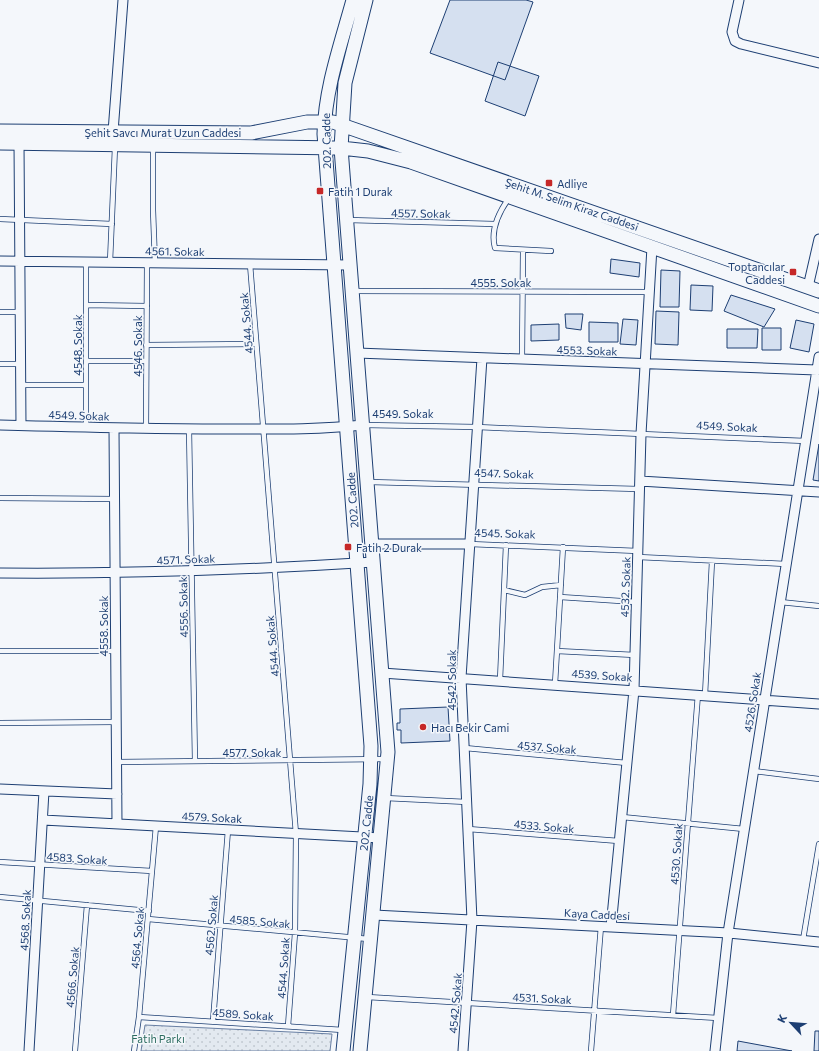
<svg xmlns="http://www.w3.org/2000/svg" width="819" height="1051" font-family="Commissioner,sans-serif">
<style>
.park{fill:url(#park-dots);stroke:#687fa3}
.building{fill:#d5e0f0;stroke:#1d3f73}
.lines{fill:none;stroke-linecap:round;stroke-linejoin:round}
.lane-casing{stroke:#1d3f73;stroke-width:6}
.street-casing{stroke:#1d3f73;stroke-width:11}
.secondary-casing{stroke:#1d3f73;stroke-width:15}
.lane{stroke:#f4f7fb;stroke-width:4.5}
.street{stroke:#f4f7fb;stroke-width:9}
.secondary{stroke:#f4f7fb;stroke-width:13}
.poi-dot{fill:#c62828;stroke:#f4f7fb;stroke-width:1.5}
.labels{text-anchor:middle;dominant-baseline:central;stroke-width:3;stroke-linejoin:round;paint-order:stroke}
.street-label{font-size:11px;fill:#1d3f73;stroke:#f4f7fb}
.poi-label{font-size:11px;fill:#1d3f73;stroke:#f4f7fb;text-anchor:start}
.park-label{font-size:11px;fill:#2c6c60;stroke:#f4f7fb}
</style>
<defs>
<pattern id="park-dots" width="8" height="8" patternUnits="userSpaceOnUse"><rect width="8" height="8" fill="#e3e9f0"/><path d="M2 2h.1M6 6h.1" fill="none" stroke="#c2c9d1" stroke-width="1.8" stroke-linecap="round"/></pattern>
</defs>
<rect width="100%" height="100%" fill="#f4f7fb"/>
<!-- park -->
<path class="park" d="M145,1025L332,1034L330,1051H141Z"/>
<!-- building -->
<path class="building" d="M450,0H526L533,2L505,80L430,53Z
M498,62L539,76L525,116L485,101Z
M611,259L640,263L639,277L610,273Z
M661,270L680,271L679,307H660Z
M691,285L713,286L712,311L690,310Z
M731,295L775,309L764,327L724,311Z
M656,311L679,312L678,345L655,344Z
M565,314H583L581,330L566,328Z
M623,319L638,320L636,345L620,344Z
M796,320L814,324L809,352L790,348Z
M589,322L618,323V342H589Z
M559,324V340L531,341V325Z
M762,328H781V350H762Z
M727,329H758L757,348H727Z
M819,444V481L813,480Z
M448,707L450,741L401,743V730H397V723H400V709Z
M815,1031H819V1051H814Z
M738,1041L792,1051H737Z"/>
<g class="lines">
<!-- lane casing -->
<g class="lane-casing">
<path id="lane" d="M153,147V210L155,263
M509,198C499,212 490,230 495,248L551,251
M0,219L112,224
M348,220L495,224
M86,262V428
M110,262L115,147
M250,264L296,834L295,933L288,1026
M353,291L650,292
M86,305L147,306
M0,312H20
M146,345L256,344
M522,359L523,251
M86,361H146
M0,364H20
M21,385H86
M364,425L477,427L806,441
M146,429L147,263
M189,429L195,761
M369,482L639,489
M0,498L115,499
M470,544L638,551
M638,557L786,564
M504,590L525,595L542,587L561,585
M560,597L636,602
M780,602L819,606
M0,651H116
M557,651L635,655
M500,680L506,545
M555,684L563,547
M705,695L712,561
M0,723L116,722
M465,748L627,763
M116,762L387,759
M753,771L819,779
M385,798L467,802
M622,817L744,829
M468,829L619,841
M0,862L152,871
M0,897L149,911
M148,919L369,939
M803,940L819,844
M367,997L718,1018
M673,1015L698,694
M139,1017L343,1030
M213,1021L228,830
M75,1051L87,905
M134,1051L139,1017L156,826
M591,1051L601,926"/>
</g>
<!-- street casing -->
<g class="street-casing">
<path id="street" d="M739,0L732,32L735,41L741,44L819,63
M113,132L123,0
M19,143L21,425
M0,261L350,265
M808,287L819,239
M357,353L817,370
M0,425C74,427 148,429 222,429C269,429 316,430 363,425
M114,429L117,824
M640,481L819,492
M372,544H470
M0,573C125,574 249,570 374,562
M382,673L819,704
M0,789L117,794
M43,820L381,838
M374,915L729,933L819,942
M611,927L634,690L641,434L652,247
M29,1051L44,791
M463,1051L472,920L461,678L482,358
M715,1051L728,933L819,357"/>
</g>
<!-- secondary casing -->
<g class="secondary-casing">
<path id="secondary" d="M0,131L251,133L307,122H333L819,291
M0,143L341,148L368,151L411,162L819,306
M343,1051L370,784L371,746L324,134C325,88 341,44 353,0
M360,1051L388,752L341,148L345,83L366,0"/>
</g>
<!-- lane -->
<use href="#lane" class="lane"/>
<!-- street -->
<use href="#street" class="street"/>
<!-- secondary -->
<use href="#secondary" class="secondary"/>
</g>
<!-- markers -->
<g class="poi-dot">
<rect x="545" y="179" width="8" height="8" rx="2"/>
<rect x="316" y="187" width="8" height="8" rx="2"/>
<rect x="789" y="268" width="8" height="8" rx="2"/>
<rect x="344" y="543" width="8" height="8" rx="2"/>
<circle cx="423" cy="727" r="4"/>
</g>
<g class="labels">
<!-- street labels -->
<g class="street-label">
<text x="163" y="132">Şehit Savcı Murat Uzun Caddesi</text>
<text transform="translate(326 141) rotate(-91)">202. Cadde</text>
<text transform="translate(572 204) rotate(19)">Şehit M. Selim Kiraz Caddesi</text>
<text transform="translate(421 213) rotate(1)">4557. Sokak</text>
<text transform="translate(175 251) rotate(1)">4561. Sokak</text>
<text x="501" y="282">4555. Sokak</text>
<text transform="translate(246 323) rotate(-95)">4544. Sokak</text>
<text transform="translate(77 345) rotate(-90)">4548. Sokak</text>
<text transform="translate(137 346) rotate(-90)">4546. Sokak</text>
<text transform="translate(587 350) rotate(2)">4553. Sokak</text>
<text x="403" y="413">4549. Sokak</text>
<text transform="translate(79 415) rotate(2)">4549. Sokak</text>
<text transform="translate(727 426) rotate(3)">4549. Sokak</text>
<text transform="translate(504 473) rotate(2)">4547. Sokak</text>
<text transform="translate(352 500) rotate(-94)">202. Cadde</text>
<text transform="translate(505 533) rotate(2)">4545. Sokak</text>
<text transform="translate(186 559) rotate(-2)">4571. Sokak</text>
<text transform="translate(625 587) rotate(-88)">4532. Sokak</text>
<text transform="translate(183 607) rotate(-91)">4556. Sokak</text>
<text transform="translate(103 626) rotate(-90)">4558. Sokak</text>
<text transform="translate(272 646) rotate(-95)">4544. Sokak</text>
<text transform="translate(602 675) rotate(4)">4539. Sokak</text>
<text transform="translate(451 680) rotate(-90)">4542. Sokak</text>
<text transform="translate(752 702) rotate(-81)">4526. Sokak</text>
<text transform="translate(547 747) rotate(5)">4537. Sokak</text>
<text x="252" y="752">4577. Sokak</text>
<text transform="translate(212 817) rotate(3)">4579. Sokak</text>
<text transform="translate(366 823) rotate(-84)">202. Cadde</text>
<text transform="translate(544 826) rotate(5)">4533. Sokak</text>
<text transform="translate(676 854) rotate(-86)">4530. Sokak</text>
<text transform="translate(77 858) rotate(4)">4583. Sokak</text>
<text transform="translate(597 914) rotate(3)">Kaya Caddesi</text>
<text transform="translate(25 920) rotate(-87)">4568. Sokak</text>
<text transform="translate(260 921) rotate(5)">4585. Sokak</text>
<text transform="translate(211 925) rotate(-85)">4562. Sokak</text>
<text transform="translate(137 938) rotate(-85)">4564. Sokak</text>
<text transform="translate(283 968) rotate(-86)">4544. Sokak</text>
<text transform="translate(72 977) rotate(-85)">4566. Sokak</text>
<text transform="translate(542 998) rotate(3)">4531. Sokak</text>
<text transform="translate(455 1003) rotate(-85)">4542. Sokak</text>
<text transform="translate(243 1014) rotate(4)">4589. Sokak</text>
</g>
<!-- poi labels -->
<g class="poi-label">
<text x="557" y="183">Adliye</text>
<text x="328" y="191">Fatih 1 Durak</text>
<text x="785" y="266" text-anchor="end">Toptancılar<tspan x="785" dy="13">Caddesi</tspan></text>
<text x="356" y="547">Fatih 2 Durak</text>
<text x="431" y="727">Hacı Bekir Cami</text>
</g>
<!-- park labels -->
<g class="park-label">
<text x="158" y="1038">Fatih Parkı</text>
</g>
</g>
<!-- north arrow -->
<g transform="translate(791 1023) rotate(296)" stroke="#f4f7fb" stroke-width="3" paint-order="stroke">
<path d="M0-3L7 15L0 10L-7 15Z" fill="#1d3f73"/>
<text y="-6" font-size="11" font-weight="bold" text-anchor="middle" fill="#1d3f73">K</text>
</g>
</svg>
